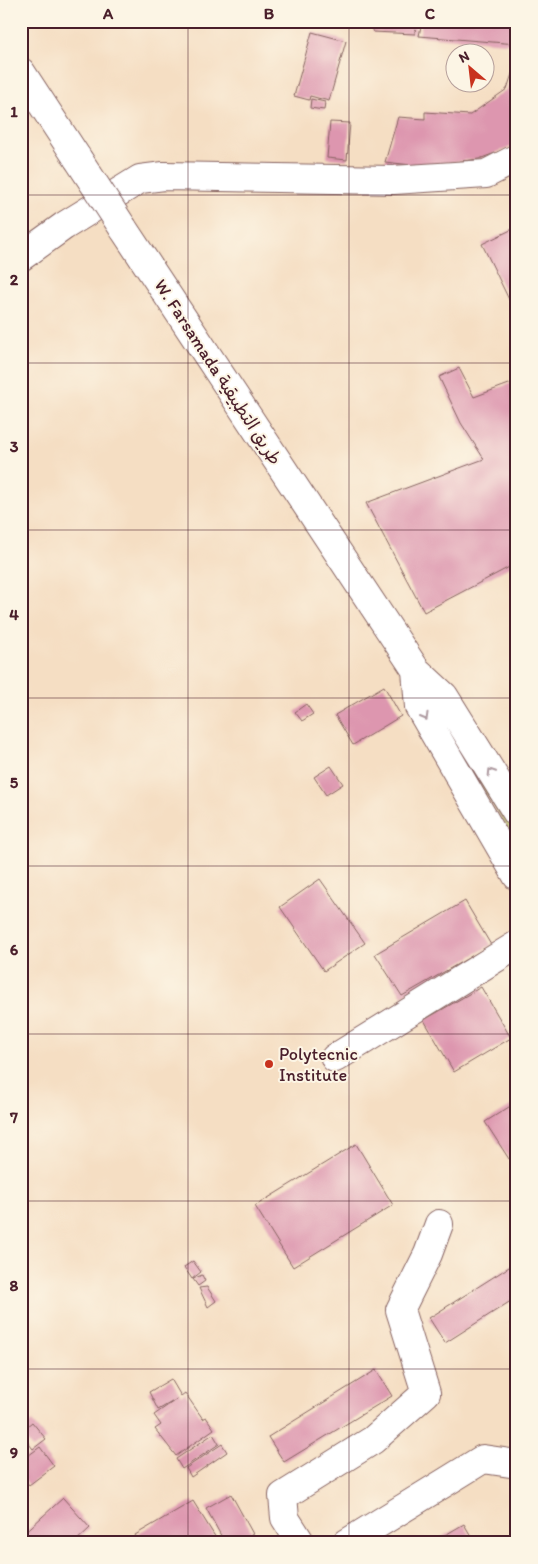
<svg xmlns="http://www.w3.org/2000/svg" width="538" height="1564" font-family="Itim,'Playpen Sans Arabic',sans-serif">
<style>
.green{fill:#b5c264;stroke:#807048}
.building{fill:#dd96af}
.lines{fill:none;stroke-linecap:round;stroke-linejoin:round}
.minor-casing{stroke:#866260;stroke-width:30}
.minor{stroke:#fff;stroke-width:28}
.minor-bridge-casing{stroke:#866260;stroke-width:30;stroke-linecap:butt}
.minor-bridge{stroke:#fff;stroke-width:28}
.oneway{stroke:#ae9aa0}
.grid{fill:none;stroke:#4a1f2b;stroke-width:1;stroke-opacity:0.55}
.poi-dot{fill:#c8321e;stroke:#fcf5e5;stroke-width:2}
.labels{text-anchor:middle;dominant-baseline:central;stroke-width:4;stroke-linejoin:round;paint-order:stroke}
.street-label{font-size:18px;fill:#4a1f2b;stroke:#fcf5e5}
.poi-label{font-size:18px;fill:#4a1f2b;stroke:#fcf5e5;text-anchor:start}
.neatline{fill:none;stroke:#4a1f2b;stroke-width:2}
.grid-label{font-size:16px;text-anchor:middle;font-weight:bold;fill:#4a1f2b}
</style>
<rect width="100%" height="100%" fill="#fcf5e5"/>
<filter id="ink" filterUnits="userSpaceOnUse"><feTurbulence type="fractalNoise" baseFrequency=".02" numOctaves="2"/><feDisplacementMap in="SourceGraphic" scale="10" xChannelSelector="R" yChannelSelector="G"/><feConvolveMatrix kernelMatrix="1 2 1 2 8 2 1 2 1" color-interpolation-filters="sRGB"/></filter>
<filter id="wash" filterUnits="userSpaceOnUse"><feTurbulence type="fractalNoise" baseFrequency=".0096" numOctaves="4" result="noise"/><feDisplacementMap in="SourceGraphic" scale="20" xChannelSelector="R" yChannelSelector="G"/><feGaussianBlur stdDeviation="1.12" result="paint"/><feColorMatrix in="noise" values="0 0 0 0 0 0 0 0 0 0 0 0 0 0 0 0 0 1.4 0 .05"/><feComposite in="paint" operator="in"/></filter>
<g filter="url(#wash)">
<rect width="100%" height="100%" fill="#f5dec3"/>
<!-- green -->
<path class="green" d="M434,699L517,831V842L428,704Z"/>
<g id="blocks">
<!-- building -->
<path class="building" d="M374,21H416L415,34L373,32Z
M422,21H517V44L419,36Z
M312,32L346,41L329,101L310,96L309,100L294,96Z
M516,62L517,143L514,146L479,159L420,166L385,162L398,117L425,119V112L470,115L507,89Z
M311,99L325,102L324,110L310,108Z
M330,122L350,123L347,160L327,158Z
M517,227V316L482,244Z
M459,368L474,397L517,381V563L424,612L366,503L484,459L461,423L439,377Z
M384,686L401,716L353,745L335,715Z
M306,704L313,714L302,721L295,712Z
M331,766L343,784L326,795L314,777Z
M320,879L365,943L324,971L280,907Z
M465,901L491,945L402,996L375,954Z
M481,987L511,1038L454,1072L424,1020Z
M517,1102V1154L509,1159L485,1122Z
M356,1144L393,1205L293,1267L255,1206Z
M193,1261L201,1272L192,1279L184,1267Z
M517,1262V1297L445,1343L429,1318Z
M202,1275L205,1281L198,1286L193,1279Z
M207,1287L216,1301L208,1307L199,1288Z
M376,1370L392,1396L284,1462L268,1437Z
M171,1379L181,1396L185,1393L203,1419L206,1417L214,1429L176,1456L155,1429L161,1425L154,1415L177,1399L158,1410L149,1392Z
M32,1422L46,1439L33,1449L21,1434V1431Z
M213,1434L219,1444L182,1469L176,1459Z
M222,1444L227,1452L191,1477L186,1468Z
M40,1447L54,1466L29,1485L21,1476V1461Z
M231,1494L253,1534L237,1543H225L206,1508Z
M63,1498L90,1528L74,1543H21V1536Z
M193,1501L219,1543H133L138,1540L135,1535Z
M464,1524L475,1543H436L435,1541Z"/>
</g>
</g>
<g filter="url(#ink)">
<use href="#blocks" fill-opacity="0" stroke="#866260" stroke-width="1"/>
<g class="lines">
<!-- minor casing -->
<g class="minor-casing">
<path id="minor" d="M21,72L78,159
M123,228L416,670L444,696L517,813
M21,257L64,226L140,179L164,176L393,180L486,174L517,158
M416,670L419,707L517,876
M335,1058L517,945
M301,1543L285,1518L283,1496L373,1440L426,1393L400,1310L428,1254L439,1224
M347,1543L483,1459L517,1464"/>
</g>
<!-- minor -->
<use href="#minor" class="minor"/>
<!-- minor-bridge casing -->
<g class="minor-bridge-casing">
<path id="minor-bridge" d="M78,159L123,228"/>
</g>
<!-- minor-bridge -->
<use href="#minor-bridge" class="minor-bridge"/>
</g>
<!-- one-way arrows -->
<defs><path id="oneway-chevron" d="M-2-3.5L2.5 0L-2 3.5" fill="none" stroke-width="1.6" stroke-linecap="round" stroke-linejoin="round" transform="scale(1.25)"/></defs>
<g class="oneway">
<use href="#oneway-chevron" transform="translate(425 717) rotate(60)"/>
<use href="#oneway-chevron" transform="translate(491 772) rotate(-122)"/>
</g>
</g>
<!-- grid -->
<path class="grid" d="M188,21V1543M349,21V1543M21,195H517M21,363H517M21,530H517M21,698H517M21,866H517M21,1034H517M21,1201H517M21,1369H517"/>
<!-- markers -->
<circle class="poi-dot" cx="269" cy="1064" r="5"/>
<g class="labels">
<!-- street labels -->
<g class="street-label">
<text transform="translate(218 372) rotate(57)">W. Farsamada طريق التطبيقية</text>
</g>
<!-- poi labels -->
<g class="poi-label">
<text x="279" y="1054">Polytecnic<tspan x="279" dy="21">Institute</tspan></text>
</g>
</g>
<!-- margin -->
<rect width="538" height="1564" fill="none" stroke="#fcf5e5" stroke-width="55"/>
<!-- north arrow -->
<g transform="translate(470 68) rotate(332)"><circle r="24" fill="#fcf5e5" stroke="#b59f9b"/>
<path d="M0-4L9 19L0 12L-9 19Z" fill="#c8321e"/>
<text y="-8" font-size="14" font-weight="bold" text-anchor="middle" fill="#4a1f2b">N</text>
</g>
<rect x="28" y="28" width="482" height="1508" class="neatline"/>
<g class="grid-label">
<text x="108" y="19">A</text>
<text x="269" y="19">B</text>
<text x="430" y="19">C</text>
<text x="14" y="117">1</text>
<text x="14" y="285">2</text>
<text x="14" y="452">3</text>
<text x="14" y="620">4</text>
<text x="14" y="788">5</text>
<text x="14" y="955">6</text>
<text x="14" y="1123">7</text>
<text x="14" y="1291">8</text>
<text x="14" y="1458">9</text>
</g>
</svg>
